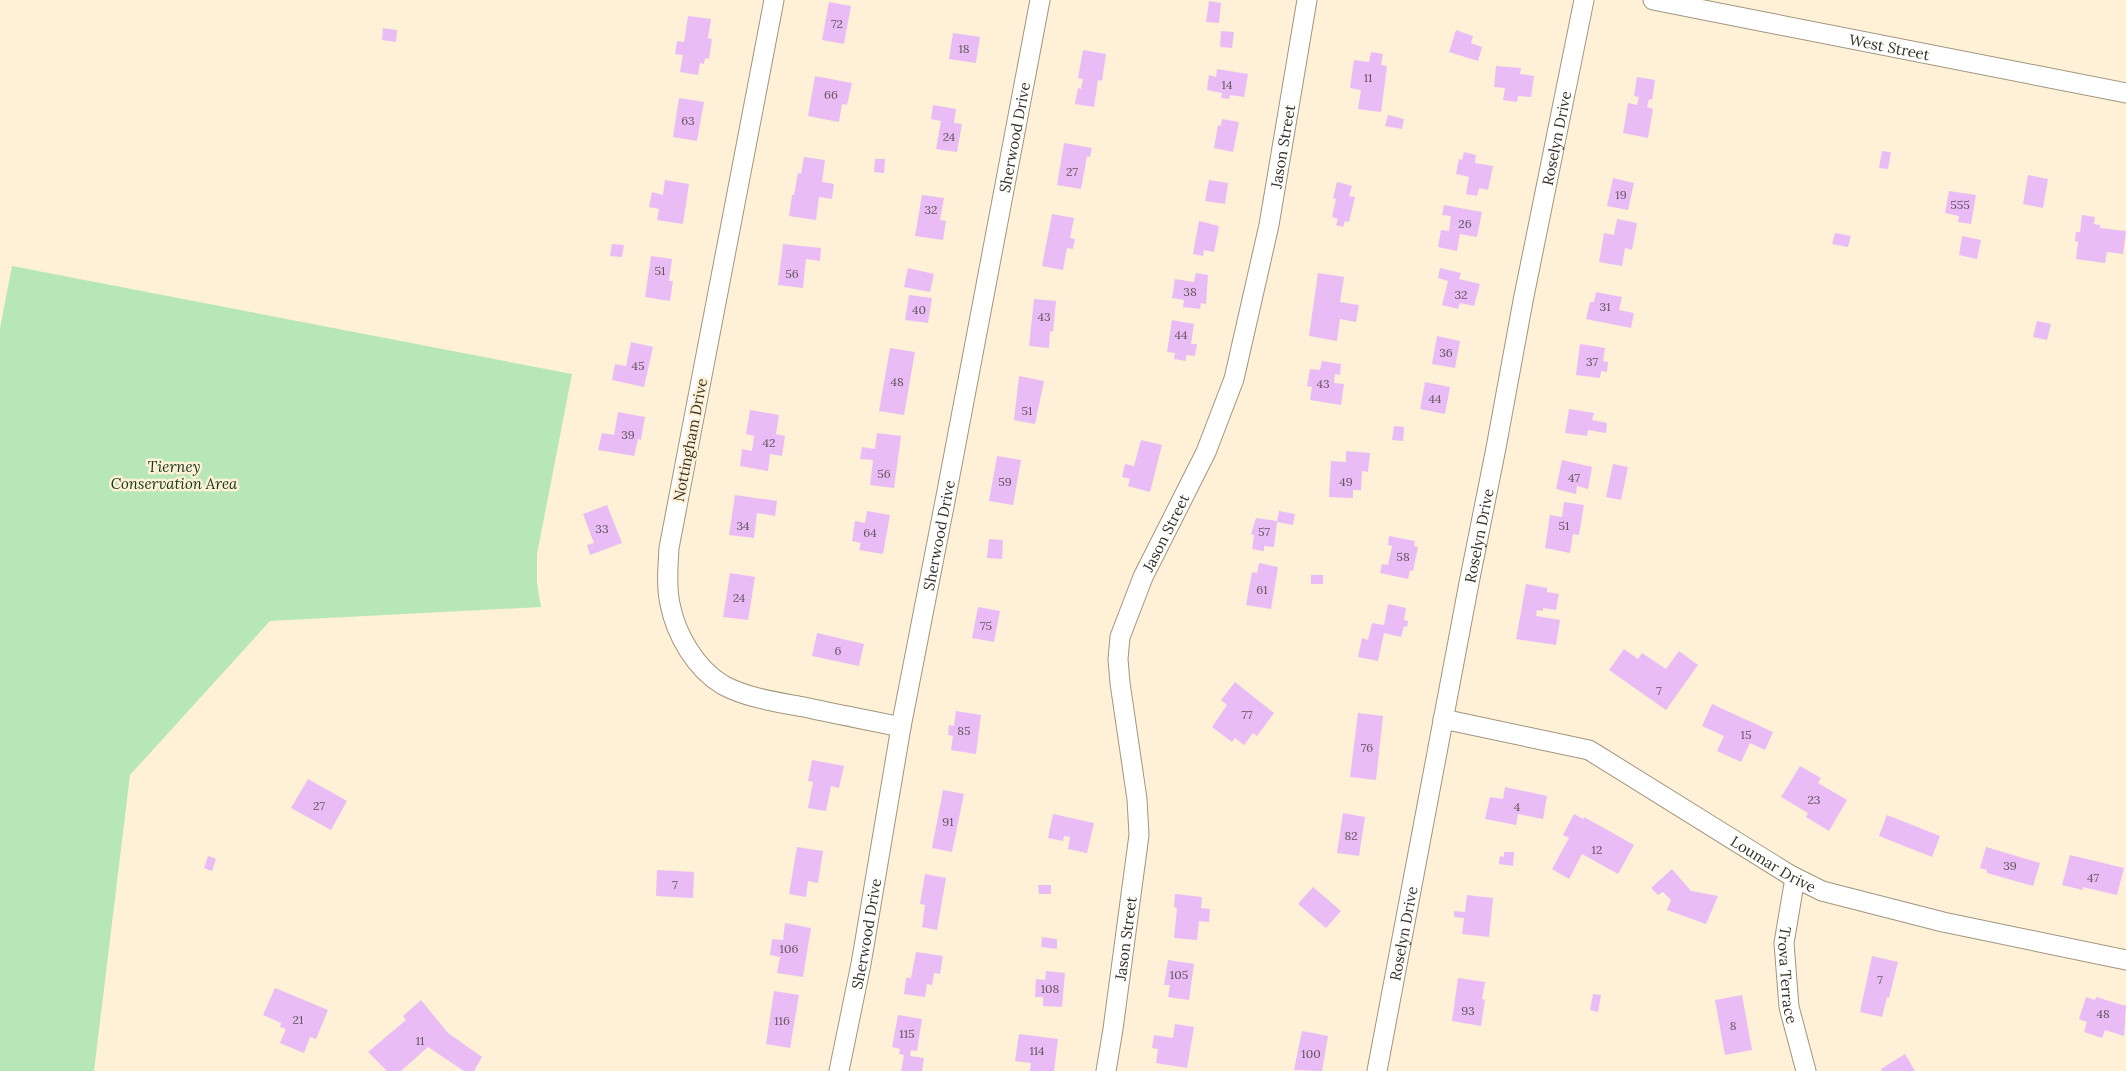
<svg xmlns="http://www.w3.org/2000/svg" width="2126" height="1071" font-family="Lora,serif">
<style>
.green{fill:#b7e7b8}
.building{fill:#e9bcf6}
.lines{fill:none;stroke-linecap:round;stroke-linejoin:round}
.minor-casing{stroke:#a1957d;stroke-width:21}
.minor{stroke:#fff;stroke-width:19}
.labels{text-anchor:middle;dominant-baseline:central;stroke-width:5;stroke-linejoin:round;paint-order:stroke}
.number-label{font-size:12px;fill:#63545b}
.street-label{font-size:15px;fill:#363127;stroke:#fef1d7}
.park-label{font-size:15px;font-style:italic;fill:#113715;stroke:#fef1d7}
</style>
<rect width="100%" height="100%" fill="#fef1d7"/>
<!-- green -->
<path class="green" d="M12,266L572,374L537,554V583L541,607L270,621L130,775L94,1071H0V328Z"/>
<!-- building -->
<path class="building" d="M1209,1L1221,3L1219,23L1206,22Z
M829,2L851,6L844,44L822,40Z
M688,16L711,19L708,38L712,39L709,59L705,58L704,64L700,63L698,75L680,72L683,55L675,54L677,41L684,42Z
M383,28L397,30L396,42L382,40Z
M1456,30L1473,36L1471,43L1482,47L1478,61L1449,52Z
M1221,31L1234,32L1232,48L1220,47Z
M953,33L980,37L976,63L949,59Z
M1083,50L1106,54L1102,81L1098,80L1094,107L1075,104L1078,88L1081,89L1083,79L1078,78Z
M1371,52L1383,54L1381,65L1387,66L1381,112L1358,109L1361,90L1350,88L1354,60L1369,62Z
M1496,66L1521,68L1520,74L1534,76L1531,97L1518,96L1517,102L1503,100L1505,88L1494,87Z
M1217,69L1248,74L1244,97L1230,95L1229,99L1221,98L1222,93L1207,90L1209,75L1216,77Z
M815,76L852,83L847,105L842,104L839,122L808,116Z
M1637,77L1655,80L1652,100L1649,99L1647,107L1653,109L1648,138L1623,133L1628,103L1637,105L1639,97L1634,96Z
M679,98L704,102L697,141L673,137Z
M933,105L956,109L954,123L962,124L957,152L936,149L941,121L931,119Z
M1388,115L1404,119L1402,129L1385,126Z
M1222,119L1239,122L1233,152L1214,148L1218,125L1221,126Z
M1064,143L1092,148L1090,157L1087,156L1081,189L1057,185Z
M1882,151L1891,152L1888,169L1879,168Z
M1464,152L1476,155L1475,163L1493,166L1488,190L1479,188L1477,196L1466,194L1469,177L1456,174L1459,159L1462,160Z
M804,157L825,160L822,182L834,184L832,199L819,197L816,220L789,216L792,195H794L798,173L801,174Z
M875,159H885L884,173L874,172Z
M2028,175L2048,179L2043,208L2023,204Z
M1613,178L1634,183L1628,210L1607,206Z
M665,180L689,184L683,224L657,220L659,209L649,207L652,192L663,195Z
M1209,180L1228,183L1225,204L1205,201Z
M1337,182L1352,186L1349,196L1355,197L1349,222L1345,221L1343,227L1336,225L1338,219L1332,217L1336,199L1333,198Z
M1949,191L1976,195L1971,224L1958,222L1959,216L1945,213Z
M922,195L944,198L940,220L946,221L943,240L915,236Z
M1444,205L1482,212L1477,237L1460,234L1457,251L1438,247L1441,230L1449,231L1451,216L1442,215Z
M1052,214L1074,218L1070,238L1075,239L1073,249L1067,248L1063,270L1042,266Z
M2082,215L2095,217L2094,224L2100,225V228L2126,231L2123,254L2107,252L2105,263L2076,259L2078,242L2075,241L2076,232H2080Z
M1617,219L1637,223L1632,250L1625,248L1622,266L1599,262L1604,233L1614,235Z
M1199,221L1219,226L1214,252L1204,250L1203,256L1193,254Z
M1835,233L1851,236L1848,247L1832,244Z
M1962,236L1981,240L1977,259L1959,255Z
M612,244L624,245L622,257L610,256Z
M783,244L821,248L820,261L806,259L803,288L778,285Z
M651,256L672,259L669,281H673L670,301L645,297Z
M908,268L934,274L930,292L904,287Z
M1440,268L1461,273L1459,279L1480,284L1474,306L1460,303L1458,309L1442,305L1448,281L1438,278Z
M1196,273L1208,275L1206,304L1201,303L1200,309L1183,307L1184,300L1172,298L1175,279L1194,282Z
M1318,273L1344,277L1340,302L1359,305L1356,322L1340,319L1337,341L1309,336Z
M1596,292L1622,297L1619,310L1634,313L1631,328L1586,319L1590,302H1594Z
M909,295L932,298L928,323L905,320Z
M1034,299L1056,301L1053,332L1050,331L1049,348L1029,346Z
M1172,320L1194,324L1191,344H1197L1195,356L1186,355V361L1174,359L1175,353L1167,352Z
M2037,321L2051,324L2047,340L2033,337Z
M1437,336L1460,341L1455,368L1432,364Z
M631,342L653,347L644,387L612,380L615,364L626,366Z
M1580,344L1605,348L1603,361L1608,362L1607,372L1601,371L1600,378L1576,375Z
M890,348L915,352L904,415L879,411Z
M1322,361L1341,364L1340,375L1335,374L1334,383L1344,384L1341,405L1310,400L1312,387L1307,386L1310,369L1320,370Z
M1019,376L1044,381L1035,424L1014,420Z
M1425,382L1450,387L1445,414L1420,409Z
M1569,409L1594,413L1592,420L1607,423L1606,433L1588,430L1587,436L1565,433Z
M750,410L779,415L776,434L785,436L782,456L770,454L768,471L740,466L742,449L752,451L754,436L746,434Z
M618,412L645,417L641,440L638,439L634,456L598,450L602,433L614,435Z
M1394,426L1404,427L1403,441L1392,440Z
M877,433L901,436L894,488L870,485L873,460L860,459L862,447L875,449Z
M1141,440L1162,445L1150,492L1128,486L1130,479L1122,477L1125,464L1134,466Z
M1346,451L1370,453L1368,472L1362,471L1361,490H1353V498L1329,497L1331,461L1346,462Z
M997,456L1021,460L1013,505L989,501Z
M1562,460L1592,467L1588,489L1577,486L1576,494L1556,489Z
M1613,464L1628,467L1621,500L1606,497Z
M735,495L777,501L775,516L757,513L754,538L729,535Z
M1564,502L1584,505L1579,535L1573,534L1570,553L1545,548L1550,515L1562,517Z
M607,505L622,543L590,555L587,545L594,543L583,514Z
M867,511L890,515L883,554L859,550L861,543L852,541L855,521L865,523Z
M1279,511L1295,514L1293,525L1277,522L1274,547L1264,546V551L1252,549L1254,535L1251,534L1256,518L1277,521Z
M1389,536L1415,541L1414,546L1418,547L1413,571L1410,570L1408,579L1380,573L1382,564L1388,565L1392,546L1388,545Z
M989,539L1003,540L1002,559L987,558Z
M1259,563L1278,567L1271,609L1246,605L1252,572L1257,573Z
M730,573L755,577L748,620L723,617Z
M1311,575H1323V584H1311Z
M1526,584L1547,588V592L1559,594L1556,610L1543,608V611L1537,610L1536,616L1560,620L1556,645L1516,639Z
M1388,604L1406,608L1404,620L1408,621L1407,627L1404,626L1401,637L1384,633L1378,661L1358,657L1362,638L1368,640L1372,623L1384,625Z
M978,607L1000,611L994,642L972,638Z
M817,633L864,644L859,666L812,656Z
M1624,649L1638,659L1642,653L1666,669L1679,651L1698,665L1666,710L1609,670Z
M1235,682L1274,713L1257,736L1253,733L1244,745L1235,738L1232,742L1212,727L1227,705L1221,700Z
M1712,704L1773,732L1765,750L1750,743L1741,762L1717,751L1724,736L1702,726Z
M956,711L981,715L976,754L951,750L953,736L948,735L949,725L954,726Z
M1358,713L1383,716L1376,780L1350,777Z
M812,760L844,766L839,788L831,786L826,811L808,808L813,782L808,781Z
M1800,766L1821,778L1818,783L1847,800L1829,831L1806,817L1808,813L1781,797Z
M308,779L347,801L331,830L291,808Z
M1505,787L1547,796L1543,819L1518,814L1516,825L1485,819L1490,797L1503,799Z
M943,790L964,794L952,852L932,848Z
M1343,813L1365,817L1359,856L1337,853Z
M1053,814L1094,823L1087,853L1068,849L1070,837L1064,836L1063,841L1048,838Z
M1574,814L1583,819L1584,817L1634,845L1618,874L1582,854L1569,879L1552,869L1569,838L1563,835Z
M1887,815L1940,836L1932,857L1879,836Z
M797,847L823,851L818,883L808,881L806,897L789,894Z
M1986,847L2040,863L2033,886L1987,873V870L1980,868Z
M1504,852H1514L1513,866L1499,864L1500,856L1504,857Z
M2070,855L2124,868L2117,895L2083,887V890L2062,885Z
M208,856L216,859L212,871L204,868Z
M1672,869L1691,891L1718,896L1706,924L1667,910L1671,900L1663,892L1658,895L1651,888Z
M657,870L694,872L693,898L656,896Z
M925,874L946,878L937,930L922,927L925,905L920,904Z
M1038,885H1051V894H1039Z
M1313,887L1341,911L1326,928L1298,904Z
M1175,894L1202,897L1201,908L1210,909L1209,922L1199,921L1197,940L1174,938L1177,908L1174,907Z
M1467,895L1493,898L1489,937L1462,934L1464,918L1454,917V911L1465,912Z
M785,923L811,928L803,977L777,973L780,957L770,955L772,939L783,940Z
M1042,937L1057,939V949L1041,947Z
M916,952L943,956L940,974L934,973L932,985L927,984L925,997L904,994L906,978H911Z
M1872,956L1898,962L1889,998L1887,997L1882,1017L1860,1012Z
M1168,960L1194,964L1189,1000L1168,997L1170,985H1164Z
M1046,971L1065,973L1062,1007L1043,1006V997H1035L1036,979L1045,980Z
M1458,978L1485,982L1482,999L1485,1000L1481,1026L1452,1021Z
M275,988L328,1010L316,1039L310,1037L304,1053L280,1043L286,1029L280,1027L281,1023L263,1015Z
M774,991L799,995L790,1048L766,1044Z
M1593,994L1601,995L1598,1012L1590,1010Z
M1742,995L1752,1050L1725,1055L1715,1000Z
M2086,997L2095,1000L2096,997L2126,1006L2124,1036L2105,1030L2102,1038L2084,1032L2087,1022L2079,1019Z
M421,1000L448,1033L482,1057L474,1071H464L428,1047L401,1071H387L368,1052L406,1020L403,1016Z
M898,1015L922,1019L917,1051L911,1050L910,1056L924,1058L922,1071H901L904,1055L899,1054L900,1049L892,1047Z
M1175,1024L1194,1027L1187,1068L1156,1063L1158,1049L1152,1048L1154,1035L1173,1038Z
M1302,1031L1328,1036L1322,1071L1294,1070Z
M1019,1034L1058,1039L1054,1071H1030L1031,1063L1015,1061Z
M1905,1054L1915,1071H1882L1881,1069Z"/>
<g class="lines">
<!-- minor casing -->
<g class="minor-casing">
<g id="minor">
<path d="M774,0L669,548C668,567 666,586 670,604C676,635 696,669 723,685C747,698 777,702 804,707C836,714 868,720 901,727"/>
<path id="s1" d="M1653,0L2126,93"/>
<path id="s2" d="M1443,719L1589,750L1790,875L1822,891L1943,922L2126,960"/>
<path id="s3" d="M1795,878L1784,943L1789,1007L1806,1071"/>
<path id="s4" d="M839,1071L861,964L901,727L947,491L1040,0"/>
<path id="s5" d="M1106,1071L1113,1029L1139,835L1137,799L1120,683L1118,659L1120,637L1143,577L1206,452L1234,379L1269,225L1307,0"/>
<path id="s6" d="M1377,1071L1469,583L1496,448L1523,301L1584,0"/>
</g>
</g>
<!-- minor -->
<use href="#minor" class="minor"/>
</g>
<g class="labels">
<!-- number labels -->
<g class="number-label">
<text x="837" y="23">72</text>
<text x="964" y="48">18</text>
<text x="1368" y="77">11</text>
<text x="1227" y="84">14</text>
<text x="831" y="94">66</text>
<text x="688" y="120">63</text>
<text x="949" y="136">24</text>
<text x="1072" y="171">27</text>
<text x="1621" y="194">19</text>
<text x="1960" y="204">555</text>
<text x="931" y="209">32</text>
<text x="1465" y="223">26</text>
<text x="660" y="270">51</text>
<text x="792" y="273">56</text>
<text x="1190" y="291">38</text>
<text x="1461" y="294">32</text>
<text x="1605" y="306">31</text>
<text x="919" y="309">40</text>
<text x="1044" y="316">43</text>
<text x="1181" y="334">44</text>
<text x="1446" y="352">36</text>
<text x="1592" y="361">37</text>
<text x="638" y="365">45</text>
<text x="897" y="381">48</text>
<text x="1323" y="383">43</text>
<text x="1435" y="398">44</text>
<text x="1027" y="410">51</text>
<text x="628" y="434">39</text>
<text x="769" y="442">42</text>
<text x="884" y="473">56</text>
<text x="1574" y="477">47</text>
<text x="1005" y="481">59</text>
<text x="1346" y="481">49</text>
<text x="743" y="525">34</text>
<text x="1564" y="525">51</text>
<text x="602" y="528">33</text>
<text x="1264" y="531">57</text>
<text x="870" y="532">64</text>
<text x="1403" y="556">58</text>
<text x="1262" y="589">61</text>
<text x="739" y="597">24</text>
<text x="986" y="625">75</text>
<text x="838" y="650">6</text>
<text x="1659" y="690">7</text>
<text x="1247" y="714">77</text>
<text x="964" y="730">85</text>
<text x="1746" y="734">15</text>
<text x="1367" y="747">76</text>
<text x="1814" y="799">23</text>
<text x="319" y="805">27</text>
<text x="1517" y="806">4</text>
<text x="948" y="821">91</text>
<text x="1351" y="835">82</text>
<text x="1597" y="849">12</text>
<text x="2010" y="865">39</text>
<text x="2093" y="877">47</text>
<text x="675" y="884">7</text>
<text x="789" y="948">106</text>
<text x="1179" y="974">105</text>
<text x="1880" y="979">7</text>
<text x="1050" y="988">108</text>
<text x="1468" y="1010">93</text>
<text x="2103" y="1013">48</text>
<text x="298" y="1019">21</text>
<text x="782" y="1020">116</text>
<text x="1733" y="1025">8</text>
<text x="907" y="1033">115</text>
<text x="420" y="1040">11</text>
<text x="1037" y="1050">114</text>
<text x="1311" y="1053">100</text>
</g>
<!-- street labels -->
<g class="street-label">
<text stroke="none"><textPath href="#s1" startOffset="241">West Street</textPath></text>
<text stroke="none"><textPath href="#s4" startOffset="950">Sherwood Drive</textPath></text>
<text stroke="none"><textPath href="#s6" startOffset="950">Roselyn Drive</textPath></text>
<text stroke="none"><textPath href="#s5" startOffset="958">Jason Street</textPath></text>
<text transform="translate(690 440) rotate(-79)">Nottingham Drive</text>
<text stroke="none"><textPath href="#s5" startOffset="552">Jason Street</textPath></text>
<text stroke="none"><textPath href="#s4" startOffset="545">Sherwood Drive</textPath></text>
<text stroke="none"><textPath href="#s6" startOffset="545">Roselyn Drive</textPath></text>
<text stroke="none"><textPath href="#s2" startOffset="366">Loumar Drive</textPath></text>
<text stroke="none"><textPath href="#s6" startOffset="140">Roselyn Drive</textPath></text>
<text stroke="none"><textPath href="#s4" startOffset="140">Sherwood Drive</textPath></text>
<text stroke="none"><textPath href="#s5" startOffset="134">Jason Street</textPath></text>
<text stroke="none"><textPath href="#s3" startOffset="98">Trova Terrace</textPath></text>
</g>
<!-- park labels -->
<g class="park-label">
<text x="174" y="466">Tierney<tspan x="174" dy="17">Conservation Area</tspan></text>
</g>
</g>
</svg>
